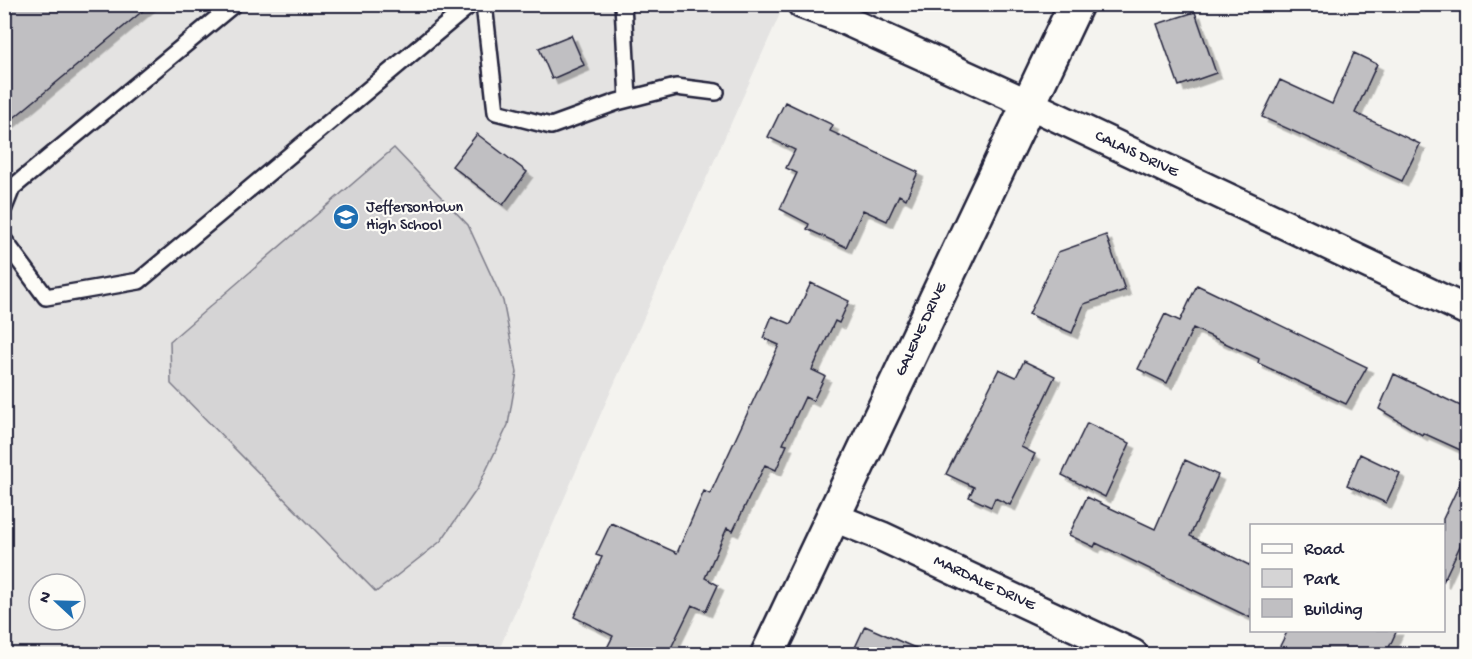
<svg xmlns="http://www.w3.org/2000/svg" width="1472" height="659" font-family="'Gochi Hand',sans-serif">
<style>
.built{fill:#e4e3e2;fill-rule:evenodd}
.green{fill:#d5d4d5;stroke:#7c7b88;stroke-width:1.5}
.building{fill:#c0bfc2;stroke:#22223b;stroke-width:1.5;filter:url(#shadow)}
.lines{fill:none;stroke-linecap:round;stroke-linejoin:round}
.lane-casing{stroke:#22223b;stroke-width:20}
.street-casing{stroke:#22223b;stroke-width:33}
.secondary-casing{stroke:#22223b;stroke-width:38}
.lane{stroke:#fdfcf7;stroke-width:15}
.street{stroke:#fdfcf7;stroke-width:28}
.secondary{stroke:#fdfcf7;stroke-width:33}
.labels{text-anchor:middle;dominant-baseline:central;stroke-width:4.5;stroke-linejoin:round;paint-order:stroke}
.street-label{font-size:16px;fill:#22223b;stroke:#fdfcf7}
.poi-label{font-size:16px;fill:#22223b;stroke:#fdfcf7;text-anchor:start}
</style>
<defs>
<filter id="shadow"><feDropShadow dx="5.5" dy="5.5" stdDeviation="0" flood-color="#0004"/></filter>
</defs>
<rect width="100%" height="100%" fill="#f4f3ef"/>
<filter id="ink" filterUnits="userSpaceOnUse"><feTurbulence type="fractalNoise" baseFrequency=".0167" numOctaves="2"/><feDisplacementMap in="SourceGraphic" scale="12" xChannelSelector="R" yChannelSelector="G"/><feConvolveMatrix kernelMatrix="1 2 1 2 8 2 1 2 1" color-interpolation-filters="sRGB"/></filter>
<g filter="url(#ink)">
<!-- built -->
<path class="built" d="M4,5H784L602,411L497,654H5ZM39,584H75V620H39Z"/>
<!-- green -->
<path class="green" d="M394,148L468,225L503,301L517,372L508,425L477,489L441,541L376,592L171,384L170,341Z"/>
<!-- building -->
<path class="building" d="M4,4H151L4,126Z
M1195,12L1216,73L1179,86L1157,24Z
M571,35L584,65L552,79L539,48Z
M1354,53L1377,64L1355,113L1420,144L1402,181L1262,117L1280,80L1332,104Z
M785,102L833,125L830,131L918,172L906,199L899,195L887,221L863,210L846,247L807,229L809,224L780,209L797,173L786,168L795,150L768,137Z
M477,134L527,172L503,205L452,166Z
M1106,235L1125,290L1084,304L1072,333L1029,314L1058,252Z
M811,283L849,301L839,323L835,321L812,370L825,376L813,401L805,397L783,444L787,445L776,470L765,465L733,531L727,528L705,578L718,585L706,611L692,605L668,654H604L613,636L574,617L602,557L596,555L611,523L677,553L704,491L710,494L779,345L763,338L772,316L791,324Z
M1197,285L1367,367L1346,404L1258,363L1259,359L1193,328L1167,383L1138,369L1165,314L1180,321Z
M1024,361L1055,376L1021,447L1035,454L1010,505L995,498L991,507L969,497L974,487L946,474L999,369L1016,377Z
M1394,374L1467,409V453L1423,433L1422,435L1379,409Z
M1087,423L1130,443L1105,497L1062,475Z
M1360,454L1400,473L1386,503L1347,485Z
M1185,460L1218,475L1190,536L1251,566V618L1096,543L1094,547L1069,535L1087,497L1155,529Z
M1467,468V531L1443,582V519Z
M865,626L929,654H852Z
M1288,630H1397L1386,654H1294L1279,648Z"/>
<g class="lines">
<!-- lane casing -->
<g class="lane-casing">
<path id="lane" d="M484,4L496,112L551,126L617,102L676,87L716,92
M623,4L628,99
M4,208L12,188L234,4
M4,240L46,297L139,281L471,4"/>
</g>
<!-- street casing -->
<g class="street-casing">
<path id="street" d="M802,4L838,17L1029,104L1468,311
M833,517L881,536L1133,654"/>
</g>
<!-- secondary casing -->
<g class="secondary-casing">
<path id="secondary" d="M768,654L1076,4"/>
</g>
<!-- lane -->
<use href="#lane" class="lane"/>
<!-- street -->
<use href="#street" class="street"/>
<!-- secondary -->
<use href="#secondary" class="secondary"/>
</g>
</g>
<!-- icons -->
<defs>
<g id="school-disc" transform="scale(1.35)"><circle r="9.5" fill="#1f6fb2" stroke="#fdfcf7"/><path d="M0-5L7-2L0 1L-7-2ZM-4 1L0 2.5L4 1V4Q0 6-4 4Z" fill="#fff"/></g>
</defs>
<g fill-rule="evenodd">
<use href="#school-disc" x="346" y="217"/>
</g>
<g class="labels">
<!-- street labels -->
<g class="street-label">
<text transform="translate(1136 155) rotate(25)">CALAIS DRIVE</text>
<text transform="translate(922 330) rotate(-65)">GALENE DRIVE</text>
<text transform="translate(984 584) rotate(25)">MARDALE DRIVE</text>
</g>
<!-- poi labels -->
<g class="poi-label">
<text x="366" y="208">Jeffersontown<tspan x="366" dy="18">High School</tspan></text>
</g>
</g>
<!-- margin -->
<rect width="1472" height="659" fill="none" stroke="#fdfcf7" stroke-width="24"/>
<rect x="12" y="12" width="1448" height="635" fill="none" stroke="#22223b" stroke-width="2" filter="url(#ink)"/>
<!-- legend -->
<rect x="1250" y="524" width="195" height="108" fill="#fdfcf7" stroke="#a5a5ac" stroke-width="1.5"/>
<rect x="1262" y="544" width="30" height="9" fill="#fdfcf7" stroke="#a5a5ac" stroke-width="1.5"/>
<text x="1304" y="554" font-size="18" fill="#22223b">Road</text>
<rect x="1262" y="569" width="30" height="18" fill="#d5d4d5" stroke="#a5a5ac" stroke-width="1.5"/>
<text x="1304" y="584" font-size="18" fill="#22223b">Park</text>
<rect x="1262" y="599" width="30" height="18" fill="#c0bfc2" stroke="#a5a5ac" stroke-width="1.5"/>
<text x="1304" y="614" font-size="18" fill="#22223b">Building</text>
<!-- north arrow -->
<g transform="translate(57 602) rotate(292)"><circle r="28" fill="#fdfcf7" stroke="#a5a5ac" stroke-width="1.5"/>
<path d="M0-4.5L10 22L0 15L-10 22Z" fill="#1f6fb2"/>
<text y="-9" font-size="16" font-weight="bold" text-anchor="middle" fill="#22223b">N</text>
</g>
</svg>
